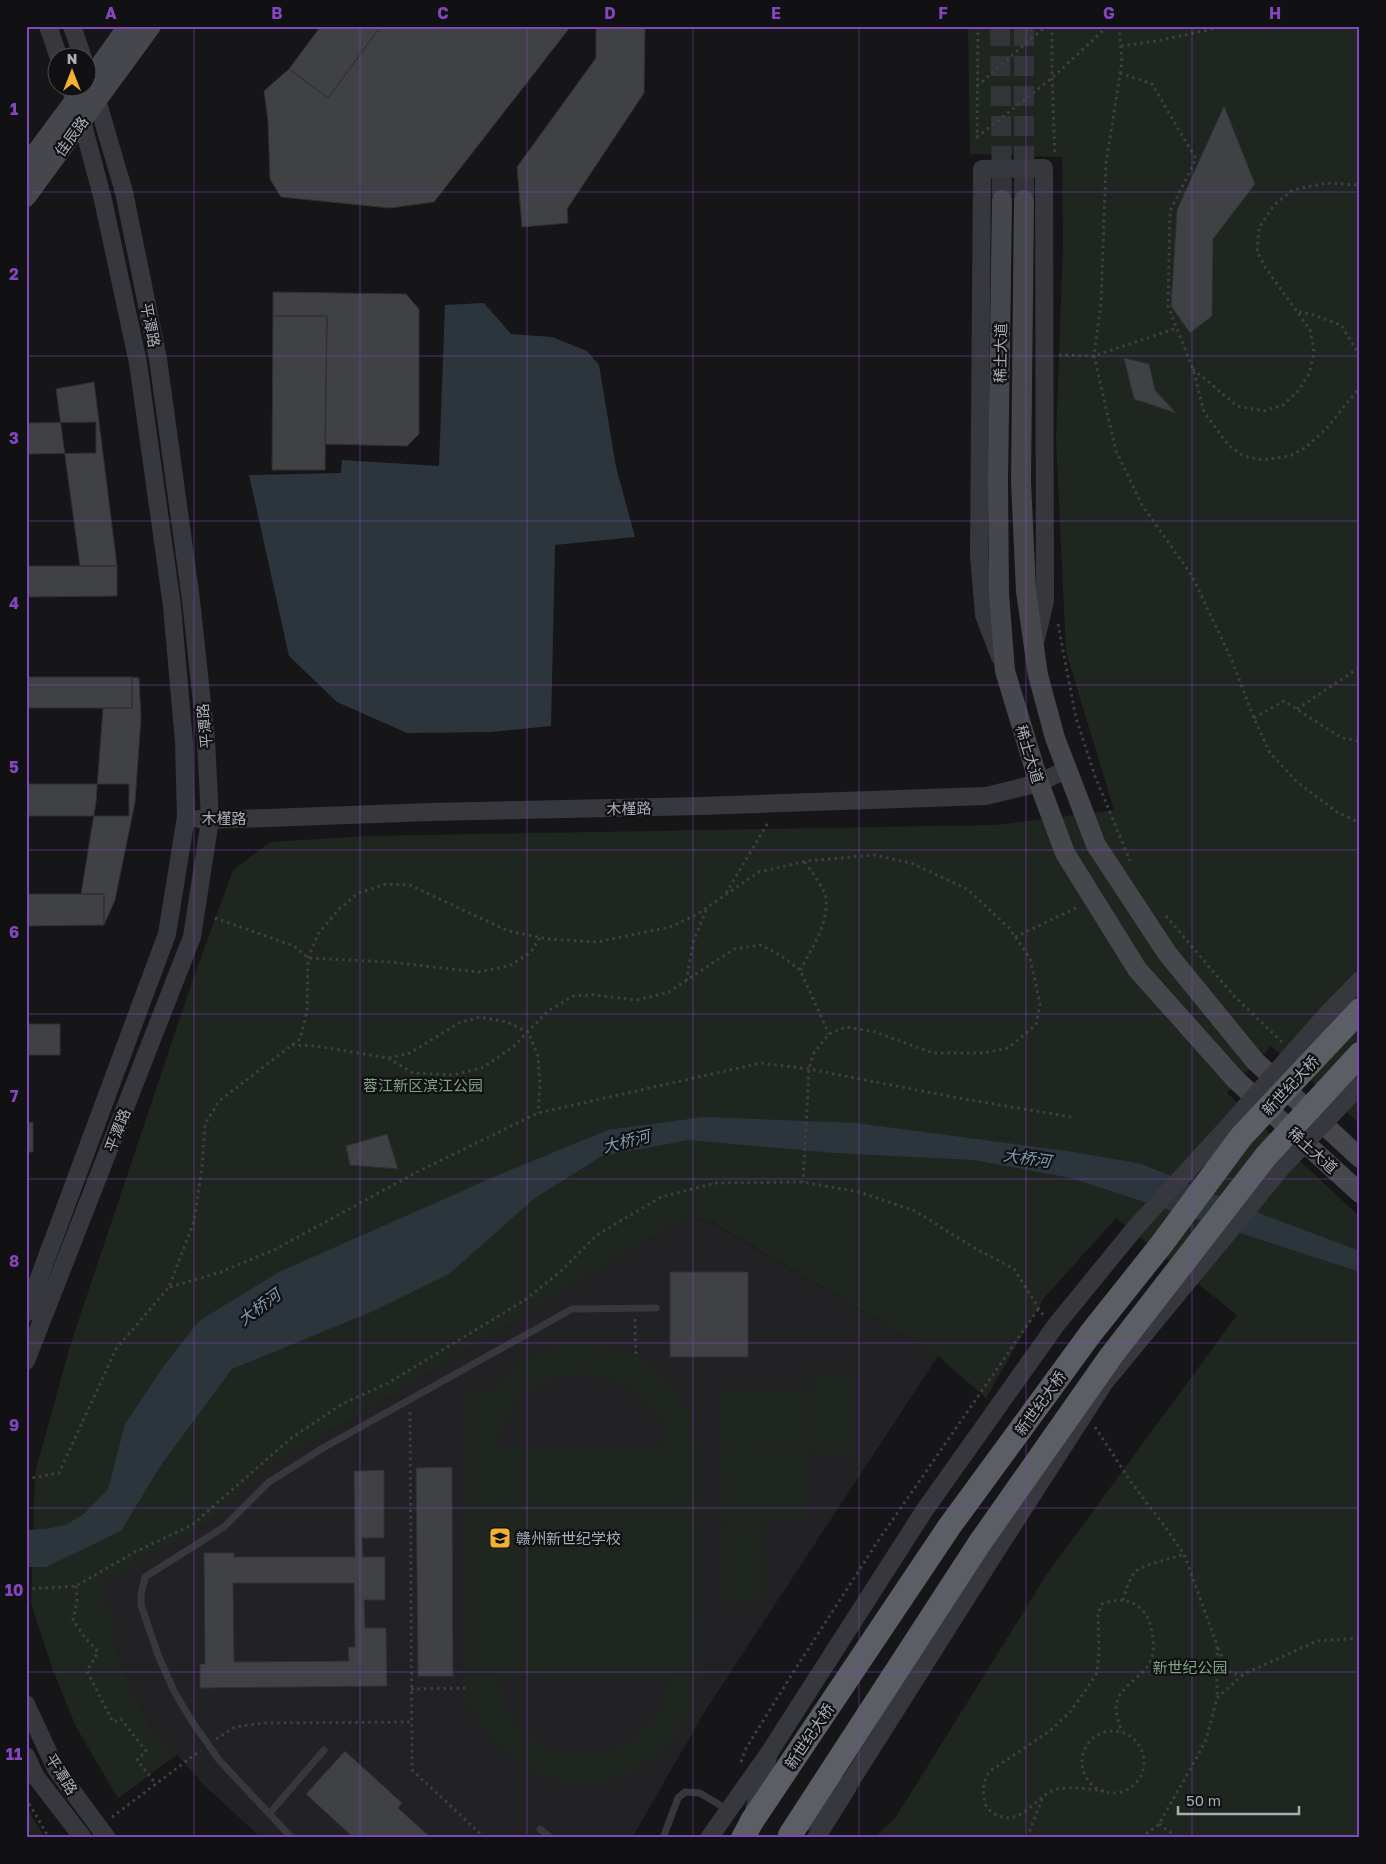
<svg xmlns="http://www.w3.org/2000/svg" width="1386" height="1864" font-family="'Golos Text','Noto Sans SC',sans-serif">
<style>
.built{fill:#222225}
.green{fill:#1e261f;fill-rule:evenodd}
.water{fill:#2c353c}
.building{fill:#404145;stroke:#303034;fill-rule:evenodd}
.lines{fill:none;stroke-linecap:round;stroke-linejoin:round}
.secondary-tunnel{stroke:#333438;stroke-width:20;stroke-dasharray:20 10;stroke-linecap:butt}
.path{stroke:#3d3f44;stroke-width:3;stroke-dasharray:2.5 4;stroke-linecap:butt}
.service{stroke:#37383d;stroke-width:7}
.tertiary{stroke:#37383d;stroke-width:18}
.secondary{stroke:#45474d;stroke-width:20}
.trunk{stroke:#5b5e65;stroke-width:24}
.tertiary-bridge{stroke:#37383d;stroke-width:18}
.trunk-bridge{stroke:#5b5e65;stroke-width:24}
.grid{fill:none;stroke:#8446be;stroke-width:1;stroke-opacity:0.55}
.labels{text-anchor:middle;dominant-baseline:central;stroke-width:4.5;stroke-linejoin:round;paint-order:stroke}
.street-label{font-size:15px;fill:#a8adb8;stroke:#111113}
.park-label{font-size:15px;fill:#7fa381;stroke:#111113}
.poi-label{font-size:15px;fill:#a8adb8;stroke:#111113;text-anchor:start}
.water-label{font-size:16px;font-style:italic;fill:#7f9bb3;stroke:#111113}
.neatline{fill:none;stroke:#8446be;stroke-width:2}
.grid-label{font-size:16px;text-anchor:middle;font-weight:bold;fill:#8446be}
</style>
<rect width="100%" height="100%" fill="#161618"/>
<!-- built -->
<path class="built" d="M687,1217L711,1222L938,1356L705,1711L632,1838H261L204,1785L153,1728L130,1687L116,1643L103,1582L208,1524L275,1462L348,1422Z"/>
<!-- green -->
<path class="green" d="M968,26H1360V1124L1271,1046L1227,1093L1360,1217V1838H874L896,1817L1047,1574L1237,1315L1116,1218L1044,1298L986,1398L938,1356L712,1222L687,1217L348,1422L275,1462L208,1524L104,1582L116,1643L130,1687L153,1728L177,1755L118,1798L76,1727L51,1665L31,1603L35,1473L70,1346L193,979L233,870L270,842L366,836L996,825L1114,810L1066,652L1056,440L1063,244L1062,157L970,154Z
M573,1343C609,1344 648,1355 671,1384C674,1388 676,1393 679,1397C693,1418 698,1429 699,1455L697,1685C693,1735 644,1778 594,1783C546,1787 492,1756 475,1710H467V1389H491C513,1363 540,1349 573,1343ZM582,1373C627,1379 658,1399 668,1446L497,1447C503,1404 540,1376 582,1373ZM498,1677V1676L669,1677C666,1694 660,1710 650,1723C619,1764 556,1764 521,1729C507,1715 502,1695 498,1677Z
M811,1374H854V1454H812Z
M721,1390H809V1453L721,1454Z
M721,1455H809V1519H722Z
M722,1522H764L765,1603H723Z
M26,1806L45,1838H26Z"/>
<!-- water -->
<path class="water" d="M484,303L511,334L552,337L587,351L599,365L616,467L635,537L555,545L551,726L490,732L407,733L337,702L289,656L249,475L341,473L342,460L439,466L445,305Z
M704,1117L856,1123L1074,1152L1142,1164L1269,1217L1360,1251V1272L1071,1178L974,1160L835,1153L689,1140L602,1156L535,1198L449,1274L371,1312L232,1369L161,1465L121,1531L46,1567H26V1530L45,1529L66,1525L85,1513L108,1489L125,1424L163,1367L199,1321L279,1272L503,1173L608,1130Z"/>
<!-- building -->
<path class="building" d="M321,26H381L328,98L289,69Z
M381,26H571L434,202L390,208L281,197L270,179L268,121L264,91L289,69L328,98Z
M596,26H645L644,93L567,209L568,223L522,227L517,167L596,58Z
M1224,106L1255,184L1213,239L1212,316L1190,333L1171,306L1177,210Z
M273,292L406,294L419,309V434L407,446L325,444L327,316H273Z
M273,316H327L325,470H272Z
M1124,358L1149,364L1155,390L1176,413L1134,399Z
M94,382L117,566H80L56,389Z
M96,422V453L26,454V423Z
M26,566H117V596L26,597Z
M26,677H132V708H26Z
M132,677L139,678L141,718L135,802L115,900L104,925V894H81L96,802L103,708H132Z
M26,784H129V816H26Z
M26,894H104V925L26,926Z
M26,1024H60V1055H26Z
M33,1122V1152H26V1123Z
M387,1134L398,1169L350,1165L346,1146Z
M670,1272H748V1357H670Z
M452,1467L453,1676H418L416,1468Z
M384,1470V1538H362L363,1557H385V1600H364L365,1628H386L387,1686L200,1688V1664H205L204,1553H234V1557H355L354,1471ZM233,1583H354L355,1647H348L349,1661L234,1662Z
M345,1751L402,1803L398,1808L431,1838H354L306,1794Z"/>
<g class="lines">
<!-- secondary-tunnel -->
<path class="secondary-tunnel" d="M1000,26L1002,200
M1024,26V200"/>
<!-- path -->
<path class="path" d="M978,26L977,137L1052,78L1108,26
M1052,26V78L1055,156
M1119,26L1122,62L1106,163L1101,303L1094,356L1116,451L1142,505L1192,576L1230,656L1254,718L1270,753L1297,782L1337,812L1360,823
M1121,46L1157,41L1226,26
M1120,73L1152,84L1196,159L1170,211L1168,306L1193,369L1204,412L1229,446L1244,456L1262,460L1290,456L1305,448L1326,429L1360,387
M977,86L1046,26
M1299,312L1311,314L1341,325L1360,356
M1059,355L1094,356L1177,328
M1193,369L1237,406L1264,411L1283,405L1298,391L1309,374L1314,352L1310,330L1265,267L1257,251L1259,228L1274,205L1293,190L1326,183L1360,185
M1058,624L1076,718L1095,776L1130,861
M1297,709L1360,667
M1254,718L1284,701L1342,738L1360,741
M726,893L769,821
M1166,916L1234,996L1282,1042
M215,918L294,946L308,958L389,962L478,972L509,966L530,953L540,938
M1015,937L1078,907
M800,970C812,948 828,925 826,899C825,888 811,871 804,861
M686,981L694,940L707,908
M292,1045L316,1046L388,1058L413,1073L454,1075L484,1067L514,1046L548,1011L573,996L594,995L636,1000L667,993L734,949L760,945L780,955L800,970L829,1034
M389,1058L410,1053L459,1023L480,1017L507,1022L528,1032L538,1056L540,1084L538,1113
M170,1287L218,1273L274,1250L417,1172L538,1113L761,1063L809,1069L953,1097L1071,1117
M635,1319L636,1357
M410,1412L412,1770L485,1838
M1095,1427L1131,1482L1163,1524L1184,1554L1217,1645V1698
M26,1479L59,1473L116,1349L169,1287L194,1221L202,1167L205,1124L219,1101L300,1039L307,1012L308,958L318,934L339,909L358,893L386,884L410,885L508,931L548,939L597,942L670,927L696,915L759,872L807,861L874,855L911,863L967,889L1009,928L1030,958L1040,1004L1036,1025L1008,1048L984,1053H933L875,1032L846,1027L829,1034L813,1054L809,1069L803,1182
M76,1586L77,1601L73,1620L83,1635L98,1652L87,1671L113,1722L121,1719L146,1751L137,1760L156,1784
M26,1589L76,1586L133,1553L192,1525L290,1439L342,1404L388,1383L525,1300L561,1271L597,1235L661,1197L716,1183L803,1182L859,1192L915,1211L973,1247L1014,1269L1043,1315
M1123,1600C1126,1591 1129,1578 1136,1571C1143,1565 1174,1558 1184,1554
M1218,1648L1226,1668L1232,1674H1242
M411,1689L467,1688
M1082 1762a31 31 0 1 1 62 0a31 31 0 1 1-62 0Z
M216,1739L235,1727L263,1723L411,1722
M741,1762L745,1750L794,1671L878,1541L1039,1308
M1104,1791C1089,1789 1073,1786 1058,1789C1036,1793 1021,1831 993,1813C987,1809 984,1804 984,1797C982,1787 984,1780 990,1771L1051,1730L1070,1712L1085,1691L1097,1673L1099,1651L1098,1615L1102,1604C1128,1594 1148,1605 1152,1633C1154,1642 1154,1651 1151,1660C1145,1676 1122,1684 1117,1702C1114,1711 1119,1723 1122,1732
M26,1798L49,1838
M112,1817L201,1750
M1159,1824L1178,1838
M1031,1838L1030,1830L1043,1797
M1141,1838L1159,1824L1188,1773L1206,1740L1217,1698L1244,1674L1317,1641L1360,1638"/>
<!-- service -->
<path class="service" d="M269,1814L324,1750
M540,1829L551,1838
M290,1836L219,1760L191,1720L174,1691L158,1655L141,1605V1594L145,1577L224,1527L269,1482L323,1448L572,1309L656,1308
M663,1838L678,1798L685,1792L700,1793L728,1810"/>
<!-- tertiary -->
<path class="tertiary" d="M48,26L59,58
M72,26L83,58
M1000,657L984,615L979,555L982,169L1044,168L1045,601L1035,643
M199,819L210,820L430,812L700,806L986,796L1039,783L1067,769
M26,1313L167,934L186,817L184,742L172,606L138,363L103,200L82,121L70,88
M26,1361L192,937L210,820L206,740L191,600L158,359L124,192L94,90
M26,1704L56,1769L107,1838
M26,1756L36,1777L83,1838
M709,1838L769,1753
M816,1838L848,1787"/>
<!-- secondary -->
<path class="secondary" d="M88,82L128,26
M26,166L84,88
M26,197L151,26
M1002,200L998,481L999,594L1005,671L1039,783L1065,853L1137,969L1236,1080L1360,1193
M1024,200L1021,481L1026,591L1038,675L1055,738L1096,845L1167,953L1255,1061L1360,1158"/>
<!-- trunk -->
<path class="trunk" d="M743,1838L752,1821"/>
<!-- tertiary-bridge -->
<path class="tertiary-bridge" d="M754,1811L769,1753L924,1511L1056,1325L1136,1227L1232,1122L1328,1013L1360,980
M805,1822L851,1781L995,1553L1105,1382L1283,1166L1360,1085"/>
<!-- trunk-bridge -->
<path class="trunk-bridge" d="M752,1821L949,1527L1091,1333L1161,1245L1241,1137L1360,1010
M790,1835L979,1544L1111,1356L1266,1156L1360,1054"/>
</g>
<!-- grid -->
<path class="grid" d="M194,26V1838M360,26V1838M527,26V1838M693,26V1838M859,26V1838M1026,26V1838M1192,26V1838M26,192H1360M26,356H1360M26,521H1360M26,685H1360M26,850H1360M26,1014H1360M26,1179H1360M26,1343H1360M26,1508H1360M26,1672H1360"/>
<!-- icons -->
<defs>
<g id="school-square" transform="scale(1.125)"><rect x="-9" y="-9" width="18" height="18" rx="4" fill="#f2b134" stroke="#111113"/><path d="M0-5L7-2L0 1L-7-2ZM-4 1L0 2.5L4 1V4Q0 6-4 4Z" fill="#111"/></g>
</defs>
<g fill-rule="evenodd">
<use href="#school-square" x="500" y="1538"/>
</g>
<g class="labels">
<!-- street labels -->
<g class="street-label">
<text transform="translate(71 136) rotate(-54)">佳辰路</text>
<text transform="translate(151 325) rotate(79)">平潭路</text>
<text transform="translate(1000 353) rotate(-89)">稀土大道</text>
<text transform="translate(204 726) rotate(-95)">平潭路</text>
<text transform="translate(1030 754) rotate(73)">稀土大道</text>
<text transform="translate(629 808) rotate(-1)">木槿路</text>
<text x="224" y="818">木槿路</text>
<text transform="translate(1290 1085) rotate(-47)">新世纪大桥</text>
<text transform="translate(117 1130) rotate(-69)">平潭路</text>
<text transform="translate(1313 1150) rotate(42)">稀土大道</text>
<text transform="translate(1040 1403) rotate(-54)">新世纪大桥</text>
<text transform="translate(809 1736) rotate(-56)">新世纪大桥</text>
<text transform="translate(62 1774) rotate(58)">平潭路</text>
</g>
<!-- park labels -->
<g class="park-label">
<text x="423" y="1085">蓉江新区滨江公园</text>
<text x="1190" y="1667">新世纪公园</text>
</g>
<!-- poi labels -->
<g class="poi-label">
<text x="516" y="1538">赣州新世纪学校</text>
</g>
<!-- water labels -->
<g class="water-label">
<text transform="translate(626 1141) rotate(-14)">大桥河</text>
<text transform="translate(1027 1158) rotate(8)">大桥河</text>
<text transform="translate(259 1307) rotate(-37)">大桥河</text>
</g>
</g>
<!-- border -->
<rect width="1386" height="1864" fill="none" stroke="#111113" stroke-width="55"/>
<!-- north arrow -->
<g transform="translate(72 72)"><circle r="24" fill="#111113" stroke="#4d4f55"/>
<path d="M0-4L9 19L0 12L-9 19Z" fill="#f2b134"/>
<text y="-8" font-size="14" font-weight="bold" text-anchor="middle" fill="#a8adb8">N</text>
</g>
<!-- scale -->
<path d="M1178 1806v8h121v-8" fill="none" stroke="#a8adb8" stroke-width="2.5"/>
<text x="1186" y="1806" font-size="15" fill="#a8adb8" stroke="#111113" stroke-width="4" paint-order="stroke">50 m</text>
<rect x="28" y="28" width="1330" height="1808" class="neatline"/>
<g class="grid-label">
<text x="111" y="19">A</text>
<text x="277" y="19">B</text>
<text x="443" y="19">C</text>
<text x="610" y="19">D</text>
<text x="776" y="19">E</text>
<text x="943" y="19">F</text>
<text x="1109" y="19">G</text>
<text x="1275" y="19">H</text>
<text x="14" y="115">1</text>
<text x="14" y="280">2</text>
<text x="14" y="444">3</text>
<text x="14" y="609">4</text>
<text x="14" y="773">5</text>
<text x="14" y="938">6</text>
<text x="14" y="1102">7</text>
<text x="14" y="1267">8</text>
<text x="14" y="1431">9</text>
<text x="14" y="1596">10</text>
<text x="14" y="1760">11</text>
</g>
</svg>
